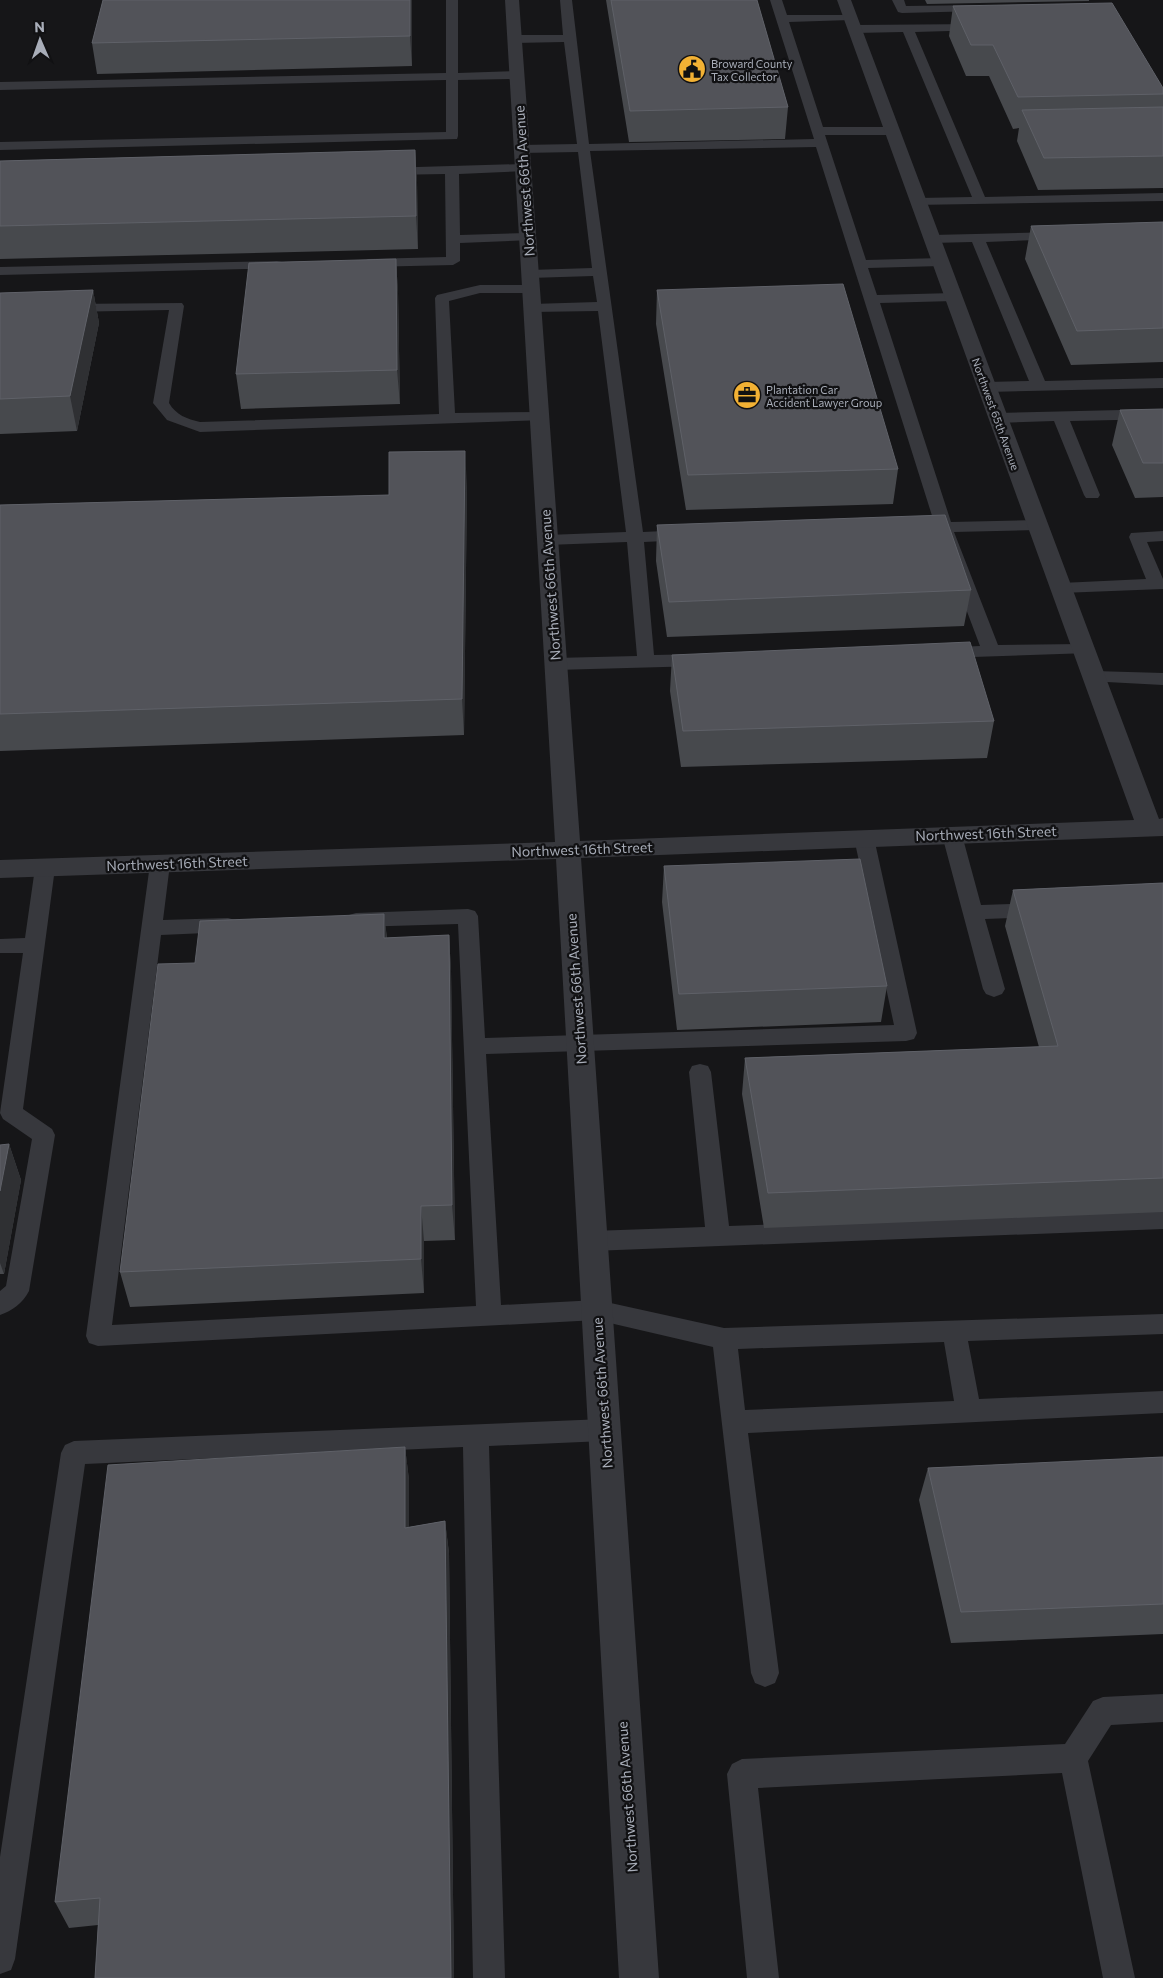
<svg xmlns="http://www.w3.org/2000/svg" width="1163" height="1978" font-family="Commissioner,sans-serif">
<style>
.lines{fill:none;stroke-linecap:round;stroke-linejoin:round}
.lane{fill:#37383d;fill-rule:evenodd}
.street{fill:#37383d;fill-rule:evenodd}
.wall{fill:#47494d}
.shaded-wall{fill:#2f3033}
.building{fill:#525359;stroke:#5f6168}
.labels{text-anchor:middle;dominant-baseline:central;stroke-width:4.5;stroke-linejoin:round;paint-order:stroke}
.far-poi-label{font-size:11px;fill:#a8adb8;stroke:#111113;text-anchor:start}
.far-street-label{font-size:11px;fill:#a8adb8;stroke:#111113}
.street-label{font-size:14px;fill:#a8adb8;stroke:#111113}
</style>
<rect width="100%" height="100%" fill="#161618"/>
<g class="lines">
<!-- lane -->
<path class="lane" d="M446,0H458V73L517,71L523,75L517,79L458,80V136L457,139L0,150V142L446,132V80L0,90V82L446,73Z
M560,0H572L589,144L814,139L770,0H782L787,15H855L857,17L855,19L851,20L789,22L823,127H892L898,131L892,135H825L866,260L941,258L948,262L941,266L868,268L877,295L954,293L959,294L961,297L959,300L954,301L880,303L951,522L1037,520L1043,521L1045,525L1043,529L1037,530L954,532L998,645L1083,644L1089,645L1092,649L1089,653L943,658L937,656L934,652L937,648L980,646L937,532L924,531L922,527L924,523L934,522L816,147L590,151L643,532L685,530L691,531L693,535L691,539L685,540L644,542L654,655L700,654L706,656L709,660L706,664L700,666L555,670L549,668L546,664L549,660L555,658L637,656L627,542L547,545L541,544L539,540L541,536L547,535L626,532L598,311L532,312L527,311L525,308L527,305L532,304L597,302L593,276L530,278L525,277L523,274L525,271L530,270L592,268L578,152L521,153L515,149L521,145L577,144L564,42L514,43L508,39L514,35H563Z
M892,0H904L906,6L980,5L986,8L980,11L902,13L898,12Z
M980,24L984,26L986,28L984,30L915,32L985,197L1163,193V201L914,205L912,202L919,198L972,197L903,32L855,33L849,29L855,25Z
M523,164L528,165L530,168L528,171L459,174L460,235L527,233L532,234L534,237L532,240L460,243V261L453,265L368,267L361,263L368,259L446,257L445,174L389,175L382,171L384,168Z
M1057,232L1062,233L1064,236L1062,239L986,242L1045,381L1163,378V388L987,392L982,390L979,387L982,384L987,382L1029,381L972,242L932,243L925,239L932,235Z
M277,261L282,262L284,265L282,268L0,275V267Z
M480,285H531L536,286L538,289L536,292L531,293H480L449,301L455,413L539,412L545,414L547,417L545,420L200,432L167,420L153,403L169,310L68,312L63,311L61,308L63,305L68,304L182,303L184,306L169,403C176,415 187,419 200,422L439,414L435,298L437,295Z
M1163,409V419L1070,421L1100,495L1098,498H1086L1084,495L1054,421L998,423L992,421L990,418L992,415L998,413Z
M1163,531V541L1147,542L1163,579V589L1061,593L1055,592L1052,588L1055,584L1061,583L1146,579L1129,537L1131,533Z
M1094,671L1163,673V685L1088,681L1085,677L1088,673Z
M952,828L959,830L962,835L981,905L1035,903L1042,905L1045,910L1042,915L1035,917L985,919L1005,989L1002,994L994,997L986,994L983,989L942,835L945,830Z
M864,831L871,833L874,838L917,1033L914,1039L906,1041L486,1054L501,1305L597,1300L724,1328L1163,1314V1334L968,1341L979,1399L1163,1391V1413L748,1433L779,1673L775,1683L765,1687L755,1683L751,1673L713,1347L597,1320L98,1346L89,1343L86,1336L150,864L153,859L160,857L167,859L170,864L163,920L228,918L235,920L238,925L235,930L228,932L161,935L112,1325L476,1306L458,924L356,927L349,925L346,920L349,915L356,913L468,909L475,911L478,916L485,1038L894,1025L854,838L857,833ZM944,1342L954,1401L745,1410L738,1349Z
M45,861L52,863L55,868L23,1109L52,1129L55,1135L29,1291C23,1303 12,1311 0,1315V1291L6,1286L32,1139L3,1119L0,1113L23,953H0V939L25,938L35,868L38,863Z
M700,1064L708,1066L711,1072L729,1226L1163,1209V1229L592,1251L584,1248L580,1241L584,1234L592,1231L705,1227L689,1072L692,1066Z
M604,1419L613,1422L617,1430L613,1438L604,1441L489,1446L505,1978H473L463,1447L85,1464L15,1959L11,1970L0,1974V1857L61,1453L65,1445L74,1441Z
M1163,1694V1722L1111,1725L1088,1761L1135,1978H1103L1062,1773L758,1788L779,1978H747L727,1774L732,1764L742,1759L1065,1744L1093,1701L1103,1697Z"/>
<!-- street -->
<path class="street" d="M505,0H519L580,841L1134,820L837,0H851L1159,819L1163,818V836L581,858L659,1978H619L556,859L0,878V860L555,842Z"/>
</g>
<!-- wall -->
<path class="wall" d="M103,0H412V66L97,74L92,43Z
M606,0H757L788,107L785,139L629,142Z
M925,0H1089V1L927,4Z
M953,6L1163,88V188L1038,190L1017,141L1019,128L1013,129L989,76H966L949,36Z
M415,150L417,182L418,249L0,259V161Z
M1163,222V362L1071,365L1025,259L1031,226Z
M396,259L398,293L400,404L241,409L236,374Z
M93,290L99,323L77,431L0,434V293Z
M657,290L898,469L893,504L686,510L656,324Z
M1163,409V497L1135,498L1112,445L1120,410Z
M467,486L464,735L0,751V505L389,495Z
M657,525L971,590L964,626L667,637L656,561Z
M672,655L994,721L987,758L681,767L670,691Z
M664,866L887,986L881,1022L677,1030L662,902Z
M1163,883V1212L764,1228L742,1094L745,1058L1039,1047L1005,926L1013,890Z
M384,914L387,938L449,935L451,971L455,1240L424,1241V1293L130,1307L120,1272L195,963Z
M9,1144L21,1180L4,1274H0V1145Z
M405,1447L409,1480V1527L445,1521L449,1553L454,1978H95L98,1925L69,1928L55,1902Z
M1163,1457V1634L951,1643L919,1500L928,1468Z"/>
<!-- shaded-wall -->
<path class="shaded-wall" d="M410,0H412V66L410,36Z
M415,150L417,182L418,249L416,216Z
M396,259L398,293L400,404L397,370Z
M93,290L99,323L77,431L70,396Z
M465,451L467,486L464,735L462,699Z
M384,914L388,950L384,938Z
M449,935L451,971L455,1240L452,1205Z
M9,1144L21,1180L4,1274L0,1263V1191Z
M421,1206L424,1241V1293L421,1259Z
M405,1447L409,1480V1559L405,1528Z
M445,1521L449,1553L454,1978H451Z"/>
<!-- building -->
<path class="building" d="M103,0H410V36L92,43Z
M611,0H757L788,107L630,111Z
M1112,3L1163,88V94L1018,97L993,45H971L953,6Z
M1163,107V156L1044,158L1022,110Z
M415,150L416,216L0,226V161Z
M1163,222V328L1077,331L1031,226Z
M396,259L397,370L236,374L249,263Z
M843,284L898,469L688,475L657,290Z
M93,290L70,396L0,399V293Z
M1163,409V463H1143L1120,410Z
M465,451L462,699L0,714V505L389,495V452Z
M945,515L971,590L669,602L657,525Z
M970,642L994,721L683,731L672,655Z
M860,859L887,986L679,994L664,866Z
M1163,883V1178L768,1193L745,1058L1058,1046L1013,890Z
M384,914V938L449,935L452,1205L421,1206V1259L120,1272L158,964L195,963L200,921Z
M9,1144L0,1191V1145Z
M405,1447V1528L445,1521L451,1978H95L100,1898L55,1902L108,1465Z
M1163,1457V1604L961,1612L928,1468Z"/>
<!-- icons -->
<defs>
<g id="civic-disc" transform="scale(1.4375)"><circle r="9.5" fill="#f2b134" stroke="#111113"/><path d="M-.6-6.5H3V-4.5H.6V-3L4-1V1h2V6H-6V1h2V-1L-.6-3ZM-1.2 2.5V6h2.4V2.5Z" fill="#111"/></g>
<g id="office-disc" transform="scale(1.4375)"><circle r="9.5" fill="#f2b134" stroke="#111113"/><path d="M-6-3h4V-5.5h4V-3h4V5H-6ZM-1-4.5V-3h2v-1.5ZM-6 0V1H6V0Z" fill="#111"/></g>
</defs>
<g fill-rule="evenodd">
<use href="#civic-disc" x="692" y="69"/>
<use href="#office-disc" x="747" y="395"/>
</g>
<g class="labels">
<!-- far-poi labels -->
<g class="far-poi-label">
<text x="711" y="63">Broward County<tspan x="711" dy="13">Tax Collector</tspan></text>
<text x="766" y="389">Plantation Car<tspan x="766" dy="13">Accident Lawyer Group</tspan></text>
</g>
<!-- far-street labels -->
<g class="far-street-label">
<text transform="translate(996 414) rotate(70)">Northwest 65th Avenue</text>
</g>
<!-- street labels -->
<g class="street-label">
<text transform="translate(524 181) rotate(-94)">Northwest 66th Avenue</text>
<text transform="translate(550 585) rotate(-94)">Northwest 66th Avenue</text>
<text transform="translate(986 833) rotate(-2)">Northwest 16th Street</text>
<text transform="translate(582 849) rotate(-2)">Northwest 16th Street</text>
<text transform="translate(177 863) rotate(-2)">Northwest 16th Street</text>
<text transform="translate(576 989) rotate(-94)">Northwest 66th Avenue</text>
<text transform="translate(602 1393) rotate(-94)">Northwest 66th Avenue</text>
<text transform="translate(627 1797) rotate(-94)">Northwest 66th Avenue</text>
</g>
</g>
<!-- north arrow -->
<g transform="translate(40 40) rotate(358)" stroke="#111113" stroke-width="4" paint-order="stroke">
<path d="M0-4L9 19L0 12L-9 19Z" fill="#a8adb8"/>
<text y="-8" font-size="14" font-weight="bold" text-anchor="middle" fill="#a8adb8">N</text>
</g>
</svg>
